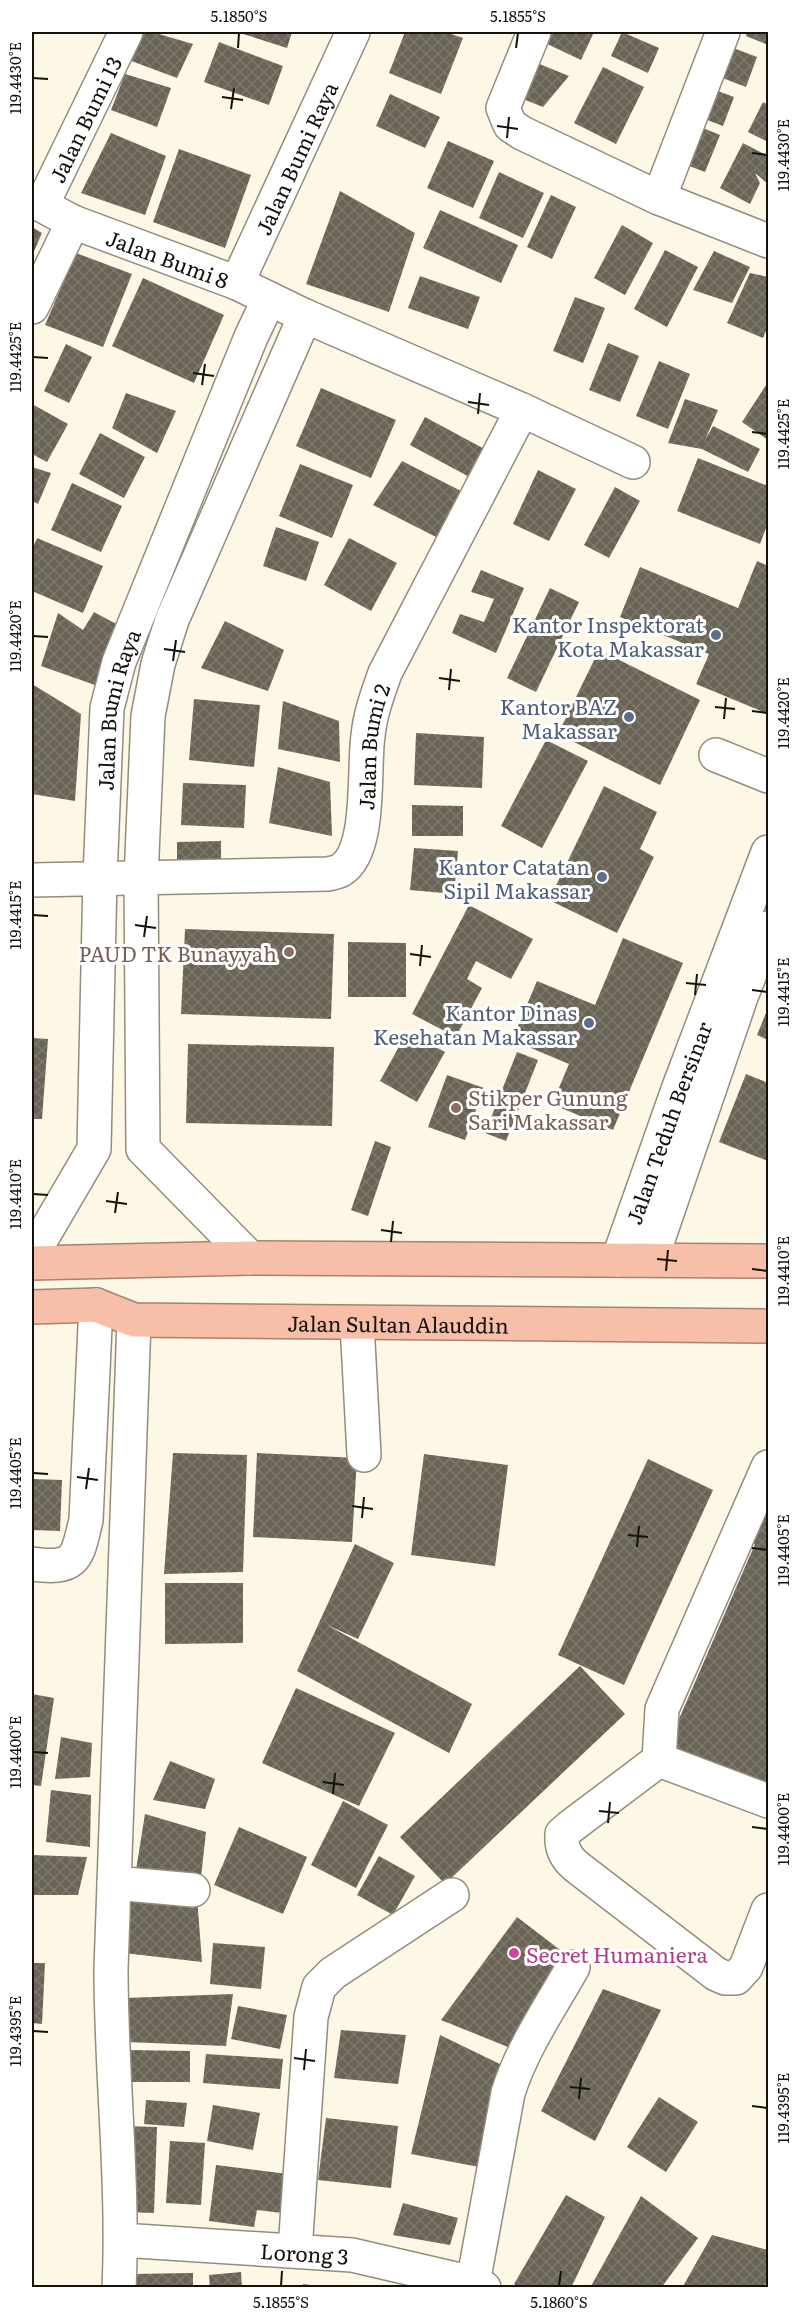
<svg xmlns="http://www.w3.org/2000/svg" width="800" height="2319" font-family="Literata,serif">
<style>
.building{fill:url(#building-cross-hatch)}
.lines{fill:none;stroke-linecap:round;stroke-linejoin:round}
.minor-casing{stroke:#938d7e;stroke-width:36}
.highway-casing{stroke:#a88271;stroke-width:36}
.minor{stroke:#fff;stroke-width:33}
.highway{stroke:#f7bfa8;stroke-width:33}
.ticks{fill:none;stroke:#14120c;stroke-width:2}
.service-dot{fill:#5c6f8a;stroke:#fff;stroke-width:2}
.education-dot{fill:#8d6e63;stroke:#fff;stroke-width:2}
.hotel-dot{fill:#d1479c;stroke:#fff;stroke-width:2}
.labels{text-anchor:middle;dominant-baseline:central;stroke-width:6;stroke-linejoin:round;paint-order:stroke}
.street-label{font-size:21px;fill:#14120c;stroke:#fff}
.service-label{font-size:21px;fill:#4e5e75;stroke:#fff;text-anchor:end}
.education-label{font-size:21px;fill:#785e54;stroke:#fff;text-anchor:end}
.hotel-label{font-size:21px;fill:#b23c85;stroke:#fff;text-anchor:start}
.neatline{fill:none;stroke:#14120c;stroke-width:2}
.ticks-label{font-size:15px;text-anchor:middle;fill:#14120c}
</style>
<defs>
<pattern id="building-cross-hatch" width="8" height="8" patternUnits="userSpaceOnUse" patternTransform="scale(1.5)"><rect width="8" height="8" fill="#6a6456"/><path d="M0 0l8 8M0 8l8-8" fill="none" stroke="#7e796e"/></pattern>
</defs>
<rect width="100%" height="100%" fill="#fdf7e6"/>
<!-- building -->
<path class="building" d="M139,32H152L193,44L177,78L126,59Z
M240,32H292L287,48L240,33Z
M405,32H445L463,38L441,94L389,73Z
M548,32H594L581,60L543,42Z
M622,32L659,48L648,73L611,56Z
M747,32H768V45L746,36Z
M219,42L283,66L269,105L204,82Z
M728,46L757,57L746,87L717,76Z
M537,63L569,76L543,107L523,99Z
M603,67L644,87L616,144L574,123Z
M125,74L171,88L157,127L111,110Z
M707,87L734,97L723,126L697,116Z
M390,94L440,117L425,148L376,126Z
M763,102L768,105V142L748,132Z
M691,123L720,135L705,172L676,161Z
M111,133L166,156L145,215L81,193Z
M448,141L494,161L473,208L427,188Z
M743,143L768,156V184L755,173L760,183L750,204L720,188Z
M179,149L251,175L225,248L153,222Z
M499,172L544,193L523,238L479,218Z
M340,191L415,233L389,312L306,284Z
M551,195L576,207L552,259L527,247Z
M440,210L518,245L501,283L423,248Z
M622,225L653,243L625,295L594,278Z
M32,227L42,233L32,256Z
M665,250L698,267L667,327L634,309Z
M714,251L750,267L732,303L693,290Z
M76,253L132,274L103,347L45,325Z
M750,273L768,277V326L763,338L727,323Z
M420,276L480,297L468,329L408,308Z
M143,278L224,315L194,383L112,346Z
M575,297L605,308L583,363L553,351Z
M608,343L639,356L620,402L589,390Z
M66,344L92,357L69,403L44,391Z
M659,361L690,374L668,429L636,416Z
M768,382V440L742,422Z
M321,388L396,420L371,478L296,446Z
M126,393L176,411L157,453L112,428Z
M685,399L718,410L705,440L713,426L760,449L748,472L702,449L668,443Z
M32,404L68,424L47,462L32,454Z
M425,417L490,452L475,480L410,445Z
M100,433L145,457L124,498L79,474Z
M698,458L768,486V523L760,544L677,511Z
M402,461L463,492L442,540L373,505Z
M300,464L353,485L332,538L279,516Z
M32,467L51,473L38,504L32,501Z
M538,470L576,489L549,541L513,524Z
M72,483L122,506L101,552L51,530Z
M615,487L640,501L609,558L584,545Z
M276,527L319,542L306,581L263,566Z
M37,538L103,566L83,613L32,591V550Z
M349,538L397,563L371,611L324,585Z
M757,561L768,566V714L696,684L709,654L620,617L640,567L738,608Z
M481,570L524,588L496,653L452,633L460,614L484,622L494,599L471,592Z
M550,588L579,602L536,692L507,678Z
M94,612L120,626L95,685L41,666L58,613L83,630Z
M225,621L284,650L268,691L201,668Z
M599,650L700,700L660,785L558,734Z
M32,684L81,714L75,801L32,794Z
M194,699L260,705L254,767L189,760Z
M283,701L339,721L340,762L278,749Z
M416,733L484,737L482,788L414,785Z
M546,740L588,761L542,848L501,826Z
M278,767L330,782L332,836L269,823Z
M183,783L246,785L244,828L181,825Z
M604,786L657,812L640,849L654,857L617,933L549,900Z
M412,805L463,806V836H412Z
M221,841V860L177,861V842Z
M414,848L458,851L454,894L410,890Z
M469,905L533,939L511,979L476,961L467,979L482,988L456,1037L412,1014Z
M185,929L334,934L331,1019L181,1014Z
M623,938L683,963L613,1130L552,1104L569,1064L512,1040L537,981L595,1005Z
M348,942L406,943V997H348Z
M768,1008V1040L757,1035Z
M407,1032L445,1052L417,1102L380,1081Z
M32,1038L48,1039L42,1119H32Z
M188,1044L334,1047L332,1126L186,1123Z
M517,1052L538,1060L506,1141L485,1133Z
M746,1074L768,1083V1161L719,1142Z
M447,1075L484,1088L465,1140L428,1127Z
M375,1141L391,1147L368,1216L351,1210Z
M173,1453L247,1455L243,1572L164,1574Z
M257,1453L357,1458L352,1542L253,1537Z
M424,1454L508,1465L495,1566L411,1555Z
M648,1459L713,1490L624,1685L558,1655Z
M32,1479L62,1480L60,1531L32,1530Z
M768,1492V1787L666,1749L755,1544L745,1540Z
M355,1544L394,1563L358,1639L327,1625L472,1704L449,1753L297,1671Z
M165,1583H243V1643L165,1644Z
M580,1666L625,1714L445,1884L400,1837Z
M296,1688L395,1733L359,1806L262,1763Z
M32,1694L54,1698L41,1786L32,1785Z
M61,1737L92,1743L90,1777L55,1779Z
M170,1761L215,1779L205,1809L153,1800Z
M51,1790L91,1795L90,1847L46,1842Z
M343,1801L388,1825L356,1888L311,1865Z
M145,1814L206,1832L201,1877L136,1870Z
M239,1827L307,1857L283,1914L214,1885Z
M32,1855L87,1857L78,1895H32Z
M379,1856L415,1876L393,1915L357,1895Z
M127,1887L197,1897L202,1962L124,1953Z
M517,1917L572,1959L508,2047L441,2020Z
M213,1943L265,1947L261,1989L210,1984Z
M32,1963H45L42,2024L32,2023Z
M603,1989L661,2010L595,2141L541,2111Z
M233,1994L226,2046L126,2042V1998Z
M238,2006L287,2015L280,2049L231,2039Z
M341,2030L406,2035L398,2084L334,2078Z
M440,2035L504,2066L479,2167L411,2154Z
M128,2050L190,2051V2082H128Z
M206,2054L283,2059L280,2089L203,2083Z
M659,2097L698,2122L666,2172L627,2147Z
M146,2100L187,2103L184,2127L144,2124Z
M213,2105L260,2113L253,2150L207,2141Z
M326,2118L398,2126L391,2188L318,2180Z
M123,2126L157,2127L154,2213L121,2212Z
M170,2141L205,2143L201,2205L166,2203Z
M216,2165L288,2174L282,2213L257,2210L254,2227L209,2221Z
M566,2195L605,2217L571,2288H521L514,2284Z
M641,2196L698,2238L661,2288H590Z
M403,2203L458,2218L450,2245L393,2235Z
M712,2235L768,2250V2278L764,2288H682Z
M241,2272L242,2288H210L209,2275Z
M193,2273V2288H134V2274Z
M303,2284L318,2286V2288H302Z"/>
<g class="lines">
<!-- minor casing -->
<g class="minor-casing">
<g id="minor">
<path d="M534,32L503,108L510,125L522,133L659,198L768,241"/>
<path d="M659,198L723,32"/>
<path id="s1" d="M32,200L73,222L237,283L305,316L522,410L633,462"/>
<path id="s2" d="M42,205L126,32"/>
<path id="s3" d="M237,283L353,32"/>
<path d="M32,307L73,222"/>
<path d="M716,755L768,776"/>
<path id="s4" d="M32,880L328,874C332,873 338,872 341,870C372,851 363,768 368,736C370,714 378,693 385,673L522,410"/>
<path id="s5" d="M32,1255L94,1149L100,877L107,708L119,662L251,337L269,299"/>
<path d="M250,1258L143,1149L141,878L148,716L158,664L172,620L305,316"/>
<path id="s6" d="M618,1260L679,1087L768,852"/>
<path d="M651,1260L741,997L768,928"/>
<path d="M357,1323L364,1455"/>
<path d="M768,1467L662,1709L659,1760L570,1827L562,1834C561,1849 566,1858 577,1867L716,1974L725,1978H736L746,1967L768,1910"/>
<path d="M32,1564C77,1570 77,1558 86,1520L96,1305"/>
<path d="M659,1760L768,1801"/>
<path d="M114,1883L193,1890"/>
<path id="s7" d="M121,2240L352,2255L473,2283L484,2288"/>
<path d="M295,2250L311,2017L319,1987L333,1973L452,1895"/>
<path d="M473,2283L508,2093C522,2048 550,2008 573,1967"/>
<path d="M119,2288C124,2182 111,2075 111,1969L134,1320"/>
</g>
</g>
<!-- highway casing -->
<g class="highway-casing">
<g id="highway">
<path d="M32,1263L250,1258L768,1261"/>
<path id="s8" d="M32,1307L96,1305L134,1320L768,1326"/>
</g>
</g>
<!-- minor -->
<use href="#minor" class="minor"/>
<!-- highway -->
<use href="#highway" class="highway"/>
</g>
<!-- ticks -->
<path class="ticks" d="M238,48L239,33M516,48L518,33M33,78L48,79M222,97L243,100M231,109L234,88M497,126L518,129M507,138L509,117M752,153L767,155M33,357L48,358M193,373L214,376M202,385L205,364M468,402L489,405M478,414L480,393M752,432L767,434M33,636L48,637M164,649L185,652M173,661L176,640M439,678L460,681M449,690L451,669M715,707L735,709M752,711L767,713M724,719L726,698M33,915L48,916M135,925L156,928M144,937L147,916M410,954L431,957M420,966L422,945M686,983L706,985M752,990L767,992M695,995L697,974M33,1194L48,1195M106,1201L127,1204M115,1213L118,1192M381,1230L402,1233M391,1242L393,1221M657,1259L677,1261M752,1269L767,1271M666,1271L668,1250M33,1473L48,1474M77,1477L98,1480M86,1489L89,1468M352,1506L373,1509M362,1518L364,1497M628,1535L648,1537M637,1547L639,1526M752,1548L767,1550M33,1752L48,1753M323,1782L344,1785M333,1794L335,1773M599,1811L619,1813M608,1823L610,1802M752,1827L767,1829M33,2031L48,2032M294,2058L315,2061M304,2070L306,2049M570,2087L590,2089M579,2099L581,2078M752,2106L767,2108M281,2286L282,2271M559,2286L561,2271"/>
<!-- markers -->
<g class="service-dot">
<circle cx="716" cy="635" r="6"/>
<circle cx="629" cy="717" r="6"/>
<circle cx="602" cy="877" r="6"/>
<circle cx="589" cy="1023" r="6"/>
</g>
<g class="education-dot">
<circle cx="289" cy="952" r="6"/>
<circle cx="456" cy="1108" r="6"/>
</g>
<circle class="hotel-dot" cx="514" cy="1953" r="6"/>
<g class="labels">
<!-- street labels -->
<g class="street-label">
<text stroke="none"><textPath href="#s2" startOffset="96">Jalan Bumi 13</textPath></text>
<text stroke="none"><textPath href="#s3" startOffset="138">Jalan Bumi Raya</textPath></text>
<text stroke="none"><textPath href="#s1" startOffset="148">Jalan Bumi 8</textPath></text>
<text stroke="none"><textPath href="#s5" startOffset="564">Jalan Bumi Raya</textPath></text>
<text stroke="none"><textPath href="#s4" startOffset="440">Jalan Bumi 2</textPath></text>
<text stroke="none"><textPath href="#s6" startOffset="146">Jalan Teduh Bersinar</textPath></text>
<text stroke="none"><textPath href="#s8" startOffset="369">Jalan Sultan Alauddin</textPath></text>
<text stroke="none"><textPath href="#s7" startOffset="184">Lorong 3</textPath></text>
</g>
<!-- service labels -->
<g class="service-label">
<text x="704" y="623">Kantor Inspektorat<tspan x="704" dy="24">Kota Makassar</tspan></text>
<text x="617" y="705">Kantor BAZ<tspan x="617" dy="24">Makassar</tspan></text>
<text x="590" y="865">Kantor Catatan<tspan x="590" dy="24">Sipil Makassar</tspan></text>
<text x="577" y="1011">Kantor Dinas<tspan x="577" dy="24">Kesehatan Makassar</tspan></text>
</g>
<!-- education labels -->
<g class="education-label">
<text x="277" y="952">PAUD TK Bunayyah</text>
<text x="468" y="1096" text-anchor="start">Stikper Gunung<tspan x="468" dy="24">Sari Makassar</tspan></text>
</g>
<!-- hotel labels -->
<g class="hotel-label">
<text x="526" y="1953">Secret Humaniera</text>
</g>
</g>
<!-- border -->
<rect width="800" height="2319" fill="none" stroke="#ffffff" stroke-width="66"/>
<rect x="33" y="33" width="734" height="2253" class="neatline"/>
<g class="ticks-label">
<text x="239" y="22">5.1850°S</text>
<text x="518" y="22">5.1855°S</text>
<text transform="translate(16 78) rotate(-90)" y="5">119.4430°E</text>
<text transform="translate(784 155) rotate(-90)" y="5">119.4430°E</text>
<text transform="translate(16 357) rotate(-90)" y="5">119.4425°E</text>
<text transform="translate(784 434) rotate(-90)" y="5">119.4425°E</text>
<text transform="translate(16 636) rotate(-90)" y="5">119.4420°E</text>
<text transform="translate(784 713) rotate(-90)" y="5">119.4420°E</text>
<text transform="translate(16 915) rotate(-90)" y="5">119.4415°E</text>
<text transform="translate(784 992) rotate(-90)" y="5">119.4415°E</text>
<text transform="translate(16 1194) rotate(-90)" y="5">119.4410°E</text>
<text transform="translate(784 1271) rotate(-90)" y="5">119.4410°E</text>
<text transform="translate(16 1473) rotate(-90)" y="5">119.4405°E</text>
<text transform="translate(784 1550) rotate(-90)" y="5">119.4405°E</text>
<text transform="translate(16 1752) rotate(-90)" y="5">119.4400°E</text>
<text transform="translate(784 1829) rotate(-90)" y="5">119.4400°E</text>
<text transform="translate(16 2031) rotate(-90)" y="5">119.4395°E</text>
<text transform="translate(784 2108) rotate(-90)" y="5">119.4395°E</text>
<text x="281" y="2308">5.1855°S</text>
<text x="559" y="2308">5.1860°S</text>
</g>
</svg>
